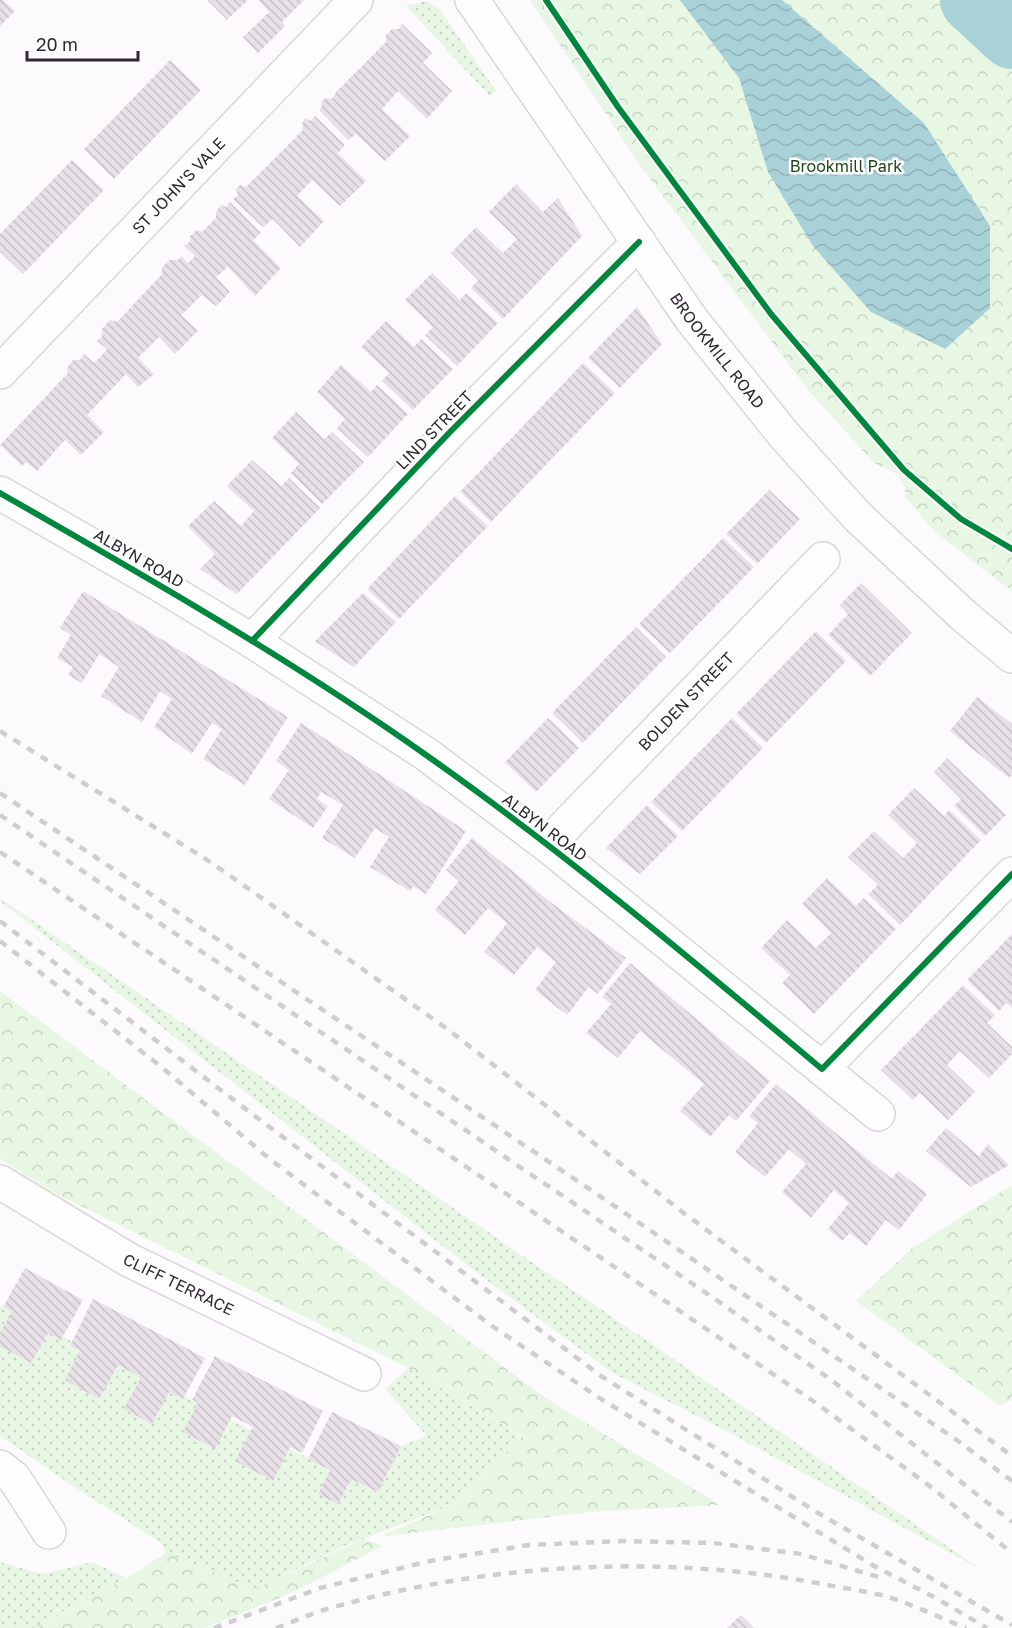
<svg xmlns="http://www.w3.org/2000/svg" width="1012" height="1628" font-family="'Golos Text',sans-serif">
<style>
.grass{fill:url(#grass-dots)}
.forest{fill:url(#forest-crowns)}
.water{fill:url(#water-waves)}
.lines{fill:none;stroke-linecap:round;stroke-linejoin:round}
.river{stroke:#a9d1d8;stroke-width:66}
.building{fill:url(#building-back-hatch)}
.minor-casing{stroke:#dad6db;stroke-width:36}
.primary-casing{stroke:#dad6db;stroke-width:36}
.minor{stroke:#fffeff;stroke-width:33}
.primary{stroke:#fffeff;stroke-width:33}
.rail{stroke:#cfcecf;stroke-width:4.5;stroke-dasharray:8 8;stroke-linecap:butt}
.cycleway-casing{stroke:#fff;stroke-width:10}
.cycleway{stroke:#00873e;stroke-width:6}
.labels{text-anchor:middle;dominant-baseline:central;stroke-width:5;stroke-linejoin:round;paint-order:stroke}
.park-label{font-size:16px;fill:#1c4615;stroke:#fff}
.street-label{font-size:16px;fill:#302831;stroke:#fff}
</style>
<defs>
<pattern id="grass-dots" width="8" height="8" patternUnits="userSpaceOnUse" patternTransform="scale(1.5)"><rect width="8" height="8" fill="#e7f7e4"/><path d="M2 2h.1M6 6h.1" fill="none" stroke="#c6d4c4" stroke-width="1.8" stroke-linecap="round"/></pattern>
<pattern id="forest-crowns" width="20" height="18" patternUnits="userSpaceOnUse" patternTransform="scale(1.5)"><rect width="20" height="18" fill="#e7f7e4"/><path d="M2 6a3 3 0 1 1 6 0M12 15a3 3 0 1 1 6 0" fill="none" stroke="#c6d4c4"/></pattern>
<pattern id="water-waves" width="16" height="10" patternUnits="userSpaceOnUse" patternTransform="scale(1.5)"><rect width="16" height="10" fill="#a9d1d8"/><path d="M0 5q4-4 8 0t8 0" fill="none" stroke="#92b3ba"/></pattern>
<pattern id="building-back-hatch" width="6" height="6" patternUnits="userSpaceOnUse" patternTransform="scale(1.5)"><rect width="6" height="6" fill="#e8e0e7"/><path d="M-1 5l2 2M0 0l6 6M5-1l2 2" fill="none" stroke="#c7c0c7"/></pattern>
</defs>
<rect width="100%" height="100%" fill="#fcfafd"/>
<!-- grass -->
<path class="grass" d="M426,1L439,8L496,91L490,96L406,6Z
M0,898L982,1570L728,1432L611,1372L485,1279L0,901Z
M0,1306L377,1492L401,1446L427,1436L385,1389L408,1368L523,1437L452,1505L344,1546L255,1589L166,1553L161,1543L73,1486L0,1436Z
M0,1562L42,1574L92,1562L127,1578L31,1628H0Z"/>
<!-- forest -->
<path class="forest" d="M530,0H1012V591L935,532L905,497V487L898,476L892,471L874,463L808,390L642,168Z
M0,991L547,1399L720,1505L591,1512L379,1537L452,1505L523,1436L408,1368L51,1191L0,1159Z
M1012,1185V1400L999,1405L856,1301L912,1248Z
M363,1539L383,1546L289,1594L204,1628H31L127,1578L166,1553L255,1589Z"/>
<!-- water -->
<path class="water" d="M680,0H782L924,123L990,226V308L945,349L871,312L813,246L768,172L739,78Z"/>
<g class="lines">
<!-- river -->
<path class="river" d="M973,0L1012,36"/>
</g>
<!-- building -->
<path class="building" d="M0,0H3L15,11L0,26Z
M207,0H248L227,20Z
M258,0H304L282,22L285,26L258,53L243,37L269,12Z
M402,24L432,53L423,63L452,91L427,119L398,91L382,109L410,136L385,161L356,134L348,140L319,110L322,106L321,102L326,98L332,99L337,91L386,42V35L392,29H399Z
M170,60L201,90L114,179L84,149Z
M315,116L345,145L338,153L366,181L340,206L312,180L297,196L324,221L300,247L273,219L263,227L233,199L238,195L236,189L240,185L246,187L303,130L302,124L305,118L311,121Z
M72,160L104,190L23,274L0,252V234Z
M516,184L543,212L558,198L582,236L503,319L471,288L478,280L451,253L476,227L503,253L517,239L489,212Z
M230,202L261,233L253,240L281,268L255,296L228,267L216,277L230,292L216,306L202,295L181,315L198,331L175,354L159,337L138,358L154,374L138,387L126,374L87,415L104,432L81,455L65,440L37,471L26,462L22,466L0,445L68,373L67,368L73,360H80L84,354L94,363L103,354L107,349L97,341L102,337V329L110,320L117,322L162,274V267L170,260H178L181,256L188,263L195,256L184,246L190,242V236L197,230L202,232L216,218V212L221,205L226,207Z
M432,273L460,300L466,293L498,323L457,366L425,335L433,327L405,300Z
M637,307L662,344L620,388L588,358Z
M386,321L414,347L421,339L453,369L413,410L382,381L389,373L361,347Z
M583,363L615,393L491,522L460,492Z
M341,365L371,392L377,385L408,414L368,457L337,428L345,419L317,392Z
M296,412L324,439L332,432L364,462L322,504L291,473L299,464L272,438Z
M252,460L281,486L289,478L320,508L237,594L200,569L215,554L188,526L214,501L241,526L254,511L227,486Z
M769,490L800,519L757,564L726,534Z
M455,496L488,526L399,619L367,589Z
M723,538L754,567L670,653L639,624Z
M861,583L912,633L870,676L828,635L848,614L840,605Z
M83,591L288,717L245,785L203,759L222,729L212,723L192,754L154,727L172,699L160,691L142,722L101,696L119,667L99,654L82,683L68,675L73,667L57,658L71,635L60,628Z
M363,593L396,622L354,667L315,641Z
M636,627L666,657L583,743L552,713Z
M816,631L846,661L766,743L736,714Z
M977,697L1012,724V775L1009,778L950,731Z
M548,718L579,748L536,792L505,762Z
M732,718L763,748L682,831L651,802Z
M301,723L466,831L426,894L413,886L410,891L370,867L389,837L375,828L355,858L322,838L343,805L321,792L317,799L328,806L313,828L269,799L289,770L276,761Z
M947,758L1006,815L985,836L954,806L961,799L934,772Z
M914,788L944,816L949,810L981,840L900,925L868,894L878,885L848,857L874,831L903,858L917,843L888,815Z
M647,805L678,836L640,874L606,848Z
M472,838L549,901L626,958L598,994L589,987L567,1015L535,990L556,962L537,947L514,975L484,952L507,923L488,908L465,935L435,910L459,881L446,870Z
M827,878L856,906L864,898L896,929L814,1014L782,983L790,975L761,948L787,920L816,948L831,933L802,904Z
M1012,934V1008L1006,1003L999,1011L967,980Z
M630,963L770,1081L736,1121L729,1115L710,1137L680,1111L704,1084L640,1031L618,1058L586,1033L611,1004L602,997Z
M963,985L995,1015L987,1023L1012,1047V1054L989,1078L960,1051L947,1065L975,1092L948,1120L920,1093L913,1100L881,1070Z
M776,1084L892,1179L898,1171L927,1194L899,1230L886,1220L866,1246L850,1233L842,1241L828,1229L849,1203L834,1190L811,1218L782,1192L806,1164L789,1149L765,1177L735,1152L758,1123L749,1116Z
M946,1128L979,1156L988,1144L1009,1165L971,1187L926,1151Z
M25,1268L83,1300L61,1340L48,1333L31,1363L0,1346V1333L12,1312L3,1307Z
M93,1299L205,1358L183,1399L169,1392L152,1424L124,1409L141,1377L118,1365L99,1399L65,1380L80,1350L70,1346Z
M215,1356L323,1411L302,1453L290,1447L273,1481L235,1461L253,1427L232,1416L215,1449L183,1432L198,1403L192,1400Z
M332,1412L401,1446L378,1492L351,1479L338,1504L318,1494L330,1470L308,1459Z
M741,1615L754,1628H727Z"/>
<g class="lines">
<!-- minor casing -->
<g class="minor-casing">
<g id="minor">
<path id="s1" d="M0,372L356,0"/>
<path d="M0,493L157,583L252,641L426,754L547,845L878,1114"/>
<path d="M252,641L449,433L639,242"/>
<path id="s2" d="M547,845L823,559"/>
<path d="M822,1069L1012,874"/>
<path id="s3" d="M0,1182L129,1260L364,1374"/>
<path d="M0,1467L14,1478L49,1532"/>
</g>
</g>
<!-- primary casing -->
<g class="primary-casing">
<g id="primary">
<path id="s4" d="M472,0L692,320L784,435L857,516L964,616L1012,656"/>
</g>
</g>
<!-- minor -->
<use href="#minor" class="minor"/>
<!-- primary -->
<use href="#primary" class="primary"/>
<!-- rail -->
<path class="rail" d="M0,731L212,863L446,1028L685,1214L1012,1456
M0,793L622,1211L958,1441L1012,1481
M0,815L712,1297L830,1379L1012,1522
M0,852L813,1401L927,1484L1012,1553
M0,921L239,1104L601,1376L818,1513L1012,1625
M0,941L159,1065L271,1160L492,1326L601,1399L874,1566L934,1597L987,1628
M214,1628L320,1588L430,1561L529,1545L623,1541L713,1543L801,1554L882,1578
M276,1628C293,1622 310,1614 327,1609C486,1563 665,1553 827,1585C845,1588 863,1591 881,1595C910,1603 938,1617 966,1628"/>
<!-- cycleway casing -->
<g class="cycleway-casing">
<path id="cycleway" d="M546,0L618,107L771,314L904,470L961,519L1012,549
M0,493C145,576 290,659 426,755C564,852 693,961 822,1069L1012,874
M252,641L449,433L639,242"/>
</g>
<!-- cycleway -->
<use href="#cycleway" class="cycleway"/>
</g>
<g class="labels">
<!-- park labels -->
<g class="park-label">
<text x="846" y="166">Brookmill Park</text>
</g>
<!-- street labels -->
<g class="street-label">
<text stroke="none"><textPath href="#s1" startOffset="258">ST JOHN'S VALE</textPath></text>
<text stroke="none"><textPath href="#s4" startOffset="428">BROOKMILL ROAD</textPath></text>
<text transform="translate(434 430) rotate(-46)">LIND STREET</text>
<text transform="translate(139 558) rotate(30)">ALBYN ROAD</text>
<text stroke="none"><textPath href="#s2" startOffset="200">BOLDEN STREET</textPath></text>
<text transform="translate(545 827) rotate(37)">ALBYN ROAD</text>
<text stroke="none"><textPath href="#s3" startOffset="206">CLIFF TERRACE</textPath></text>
</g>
</g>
<!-- scale -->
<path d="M27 51v9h111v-9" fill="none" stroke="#302831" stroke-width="3"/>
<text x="36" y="51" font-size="18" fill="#302831" stroke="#ffffff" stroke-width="4.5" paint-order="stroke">20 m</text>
</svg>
